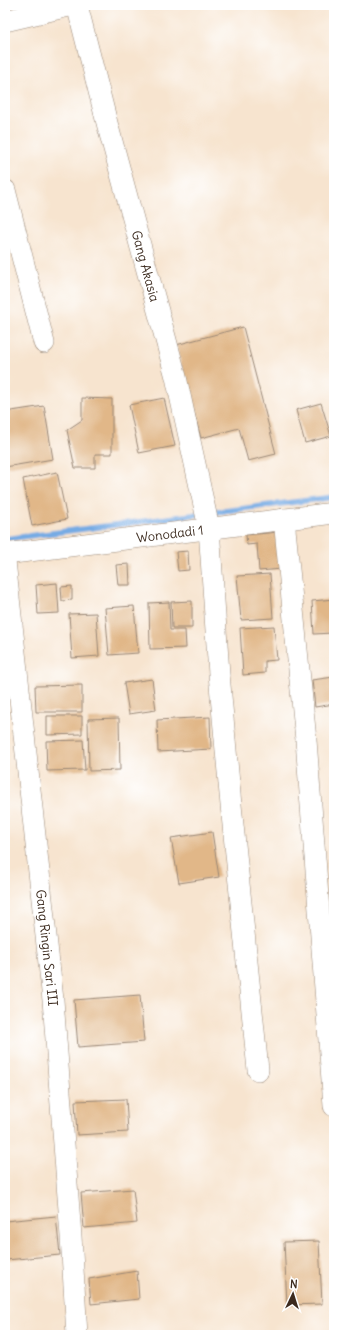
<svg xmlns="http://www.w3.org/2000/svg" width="339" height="1340" font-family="Delius,sans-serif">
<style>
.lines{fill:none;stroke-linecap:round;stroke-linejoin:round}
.stream{stroke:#76abe4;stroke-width:5.5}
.building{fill:#e1b788}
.minor-casing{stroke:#998776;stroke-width:22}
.minor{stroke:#fff;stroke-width:21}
.labels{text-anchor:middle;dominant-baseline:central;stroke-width:4;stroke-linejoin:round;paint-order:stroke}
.street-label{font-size:13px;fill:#3b2a1e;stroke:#fff}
</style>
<rect width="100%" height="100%" fill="#fff"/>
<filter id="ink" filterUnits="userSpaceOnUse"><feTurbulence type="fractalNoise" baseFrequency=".025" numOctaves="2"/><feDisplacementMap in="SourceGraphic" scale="8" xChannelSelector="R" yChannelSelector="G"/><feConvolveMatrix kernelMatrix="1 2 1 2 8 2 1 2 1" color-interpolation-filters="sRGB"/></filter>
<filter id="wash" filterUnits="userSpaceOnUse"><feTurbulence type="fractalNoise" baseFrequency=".012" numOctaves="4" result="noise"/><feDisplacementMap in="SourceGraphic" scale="16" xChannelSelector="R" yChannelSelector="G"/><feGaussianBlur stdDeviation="0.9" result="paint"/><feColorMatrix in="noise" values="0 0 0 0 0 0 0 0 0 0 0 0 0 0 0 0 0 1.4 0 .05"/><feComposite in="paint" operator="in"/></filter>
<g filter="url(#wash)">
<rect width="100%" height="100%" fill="#f7e4cf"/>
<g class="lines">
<!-- stream -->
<path class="stream" d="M5,539L334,497"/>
</g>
<g id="blocks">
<!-- building -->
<path class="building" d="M243,327L276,454L248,461L239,428L201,438L176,345Z
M82,398L112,399V454H95V468H75L67,430L82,420Z
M164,398L175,446L139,453L129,405Z
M321,403L331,436L305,443L296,410Z
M44,406L53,459L5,467V412Z
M57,472L67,519L32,526L23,479Z
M279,532L282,569L259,571L257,544L247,545L246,535Z
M188,551L189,570L178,571L176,552Z
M129,564L130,585H118L116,565Z
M270,574L273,618L241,620L237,576Z
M57,583L59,613L38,614L36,585Z
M72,586V600L62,601L61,587Z
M334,599V640H333L332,633L314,634L312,601Z
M192,601V628H172L171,602Z
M169,602L170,630H185L186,648L150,649L149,603Z
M134,606L138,653L109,655L105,608Z
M96,613L99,656L72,658L69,614Z
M274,626L277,660L265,661V673L243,675L240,628Z
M334,677V704L315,707L312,680Z
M152,679L156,710L129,714L124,683Z
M82,685V712H36L35,686Z
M47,716H82V734L47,735Z
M210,717L211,749L158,752L157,720Z
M119,718L120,770L89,771L88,719Z
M83,740L85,770L47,771L46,741Z
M212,832L219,877L179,883L171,838Z
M140,995L144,1042L78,1047L74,1000Z
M126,1099L128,1132L77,1135L75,1101Z
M133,1189L137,1223L84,1228L81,1193Z
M56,1216L60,1255L6,1260L5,1221Z
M319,1241L322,1304L287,1305L284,1242Z
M137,1271L139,1299L91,1304L89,1279Z"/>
</g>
</g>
<g filter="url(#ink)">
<use href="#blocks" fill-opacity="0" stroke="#998776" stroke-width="1"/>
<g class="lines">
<!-- minor casing -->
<g class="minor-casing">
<g id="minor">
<path id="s1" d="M77,5L107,123L176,377L209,528L219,674L231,805L258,1070"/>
<path d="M5,21L73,5"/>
<path d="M5,190L44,343"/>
<path d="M284,519L306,740L334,1106"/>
<path id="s2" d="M5,554L334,513"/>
<path id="s3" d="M5,561L53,1000L71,1236L77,1335"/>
</g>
</g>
<!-- minor -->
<use href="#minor" class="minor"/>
</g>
</g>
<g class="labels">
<!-- street labels -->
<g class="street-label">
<text stroke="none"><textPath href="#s1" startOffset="270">Gang Akasia</textPath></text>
<text stroke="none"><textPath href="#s2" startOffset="166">Wonodadi 1</textPath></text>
<text stroke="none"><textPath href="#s3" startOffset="389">Gang Ringin Sari III</textPath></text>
</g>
</g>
<!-- margin -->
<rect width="339" height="1340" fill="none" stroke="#fff" stroke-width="20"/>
<!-- north arrow -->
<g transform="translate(293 1294) rotate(4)" stroke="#ffffff" stroke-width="3" paint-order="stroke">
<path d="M0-3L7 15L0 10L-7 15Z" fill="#3b2a1e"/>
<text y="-6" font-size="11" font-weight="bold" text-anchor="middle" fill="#3b2a1e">N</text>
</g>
</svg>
